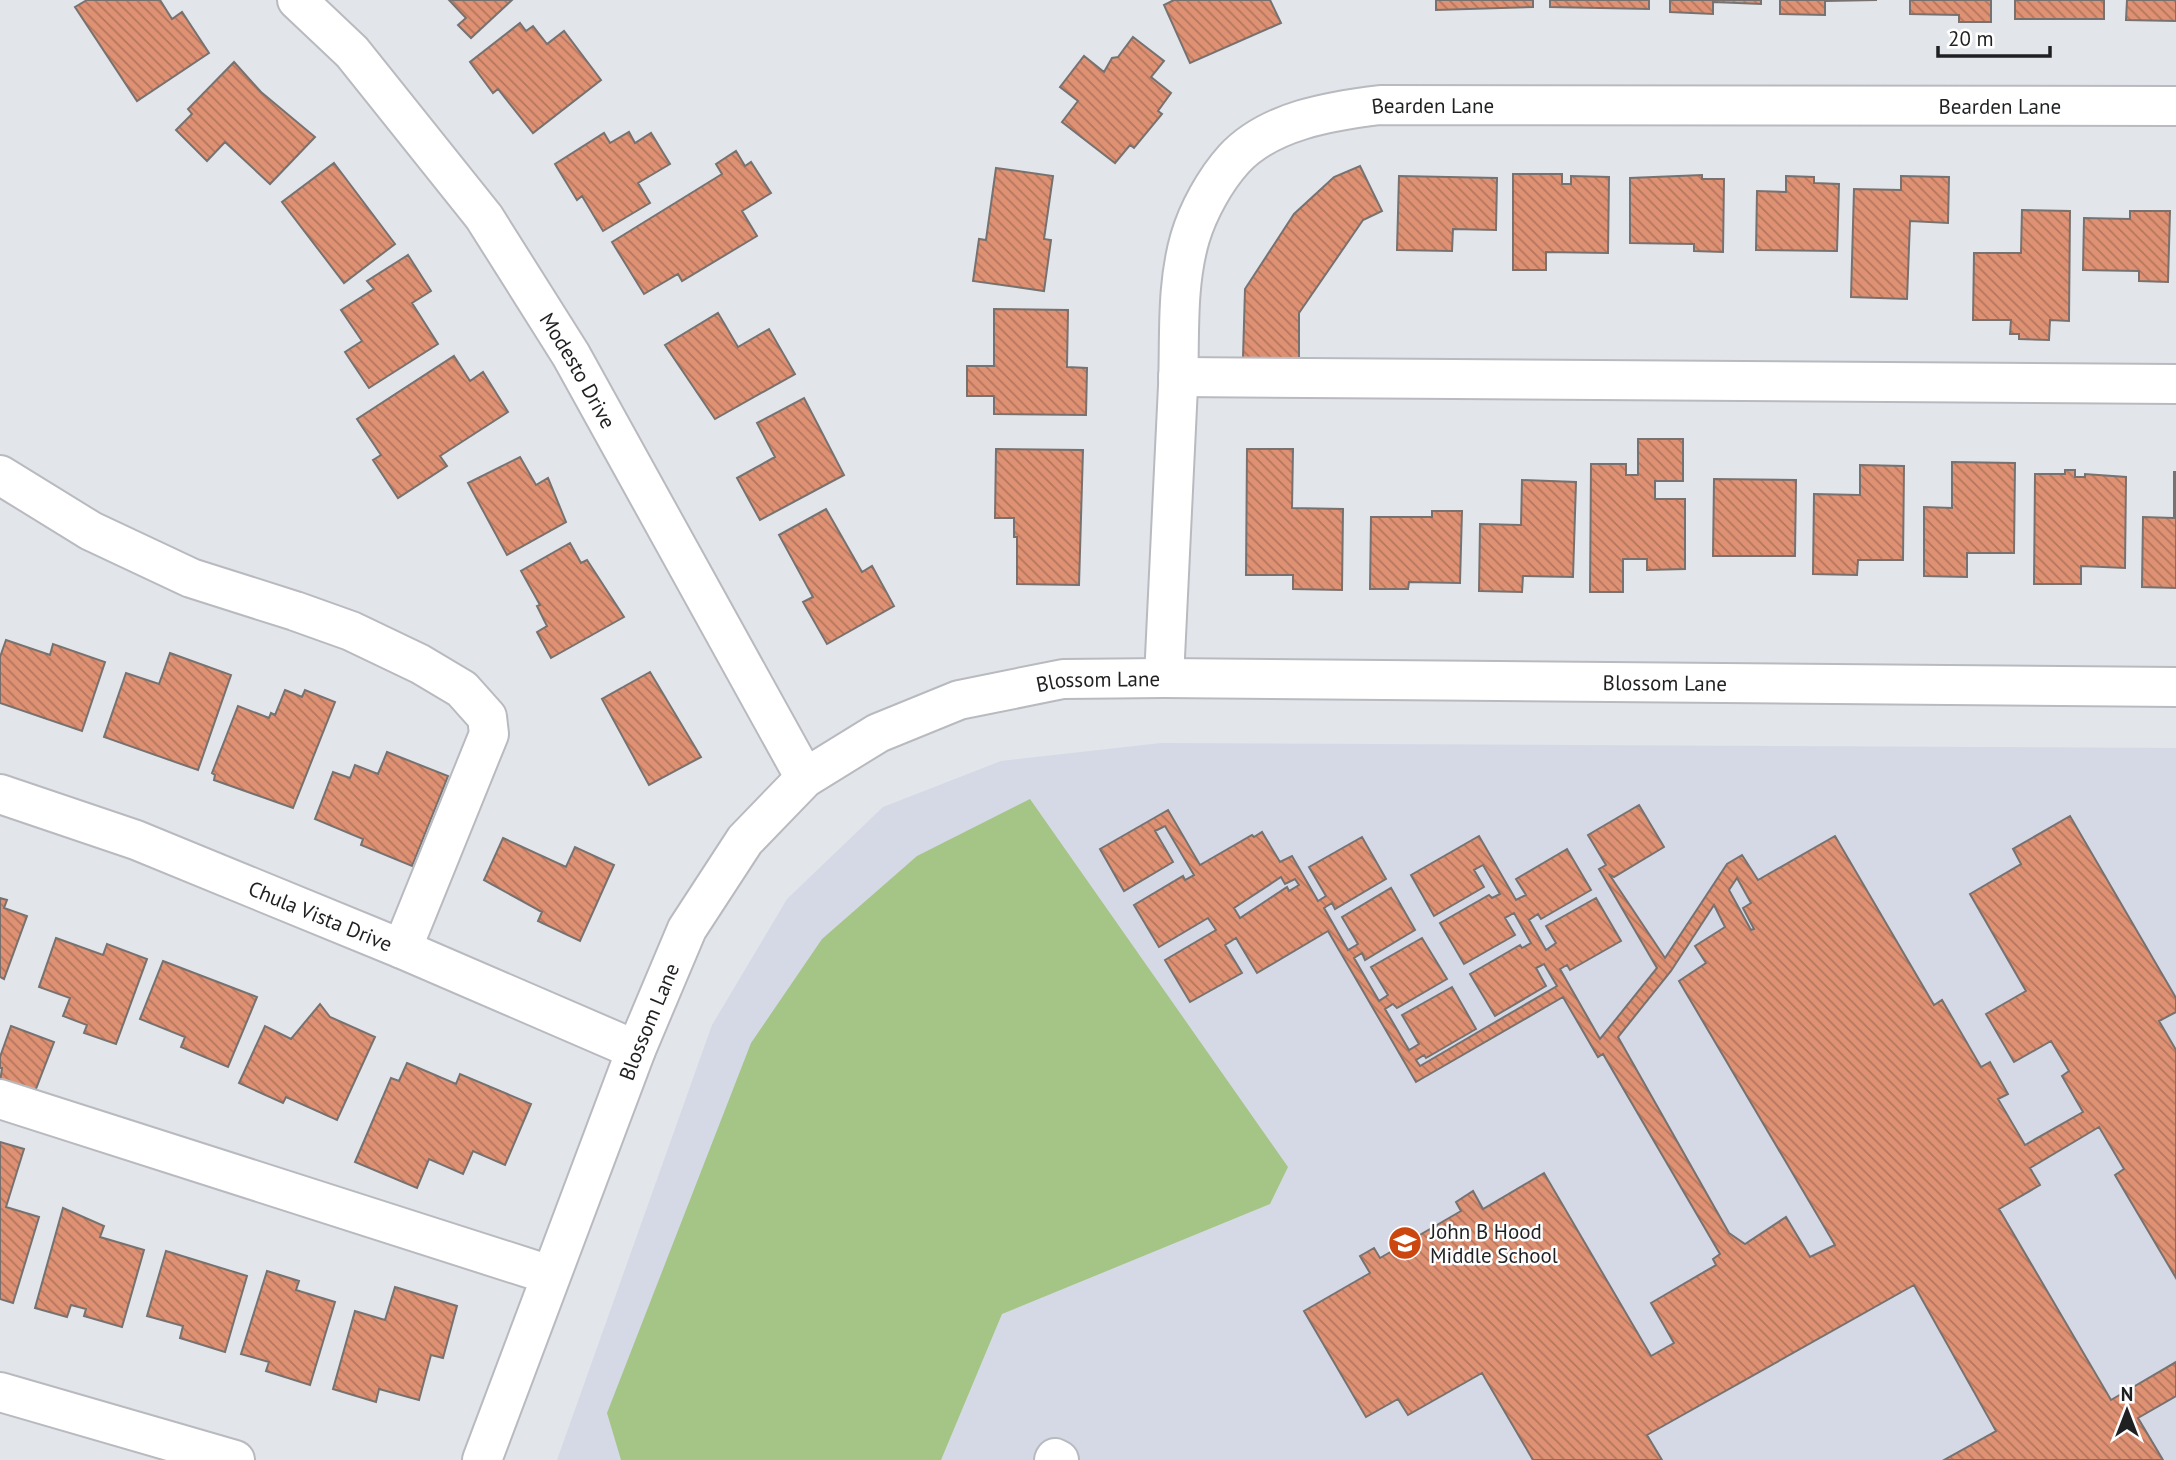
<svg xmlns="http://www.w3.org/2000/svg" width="2176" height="1460" font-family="'PT Sans',sans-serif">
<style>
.built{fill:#d4d9e5}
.park{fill:#a4c586}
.building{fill:url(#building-back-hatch);stroke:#777270;stroke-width:2;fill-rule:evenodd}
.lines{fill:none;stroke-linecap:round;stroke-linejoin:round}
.minor-casing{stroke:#b8babf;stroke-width:42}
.minor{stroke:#fff;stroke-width:38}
.labels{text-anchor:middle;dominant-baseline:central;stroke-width:5;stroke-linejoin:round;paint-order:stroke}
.street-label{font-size:21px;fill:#1f2022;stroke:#fff}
.poi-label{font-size:21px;fill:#1f2022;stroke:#fff;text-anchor:start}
</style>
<defs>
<pattern id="building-back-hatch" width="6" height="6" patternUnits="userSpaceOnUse" patternTransform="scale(1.75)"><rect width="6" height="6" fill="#df9173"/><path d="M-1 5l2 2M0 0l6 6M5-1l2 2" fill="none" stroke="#b4765e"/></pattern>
</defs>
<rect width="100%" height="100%" fill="#e2e5ea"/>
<!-- built -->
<path class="built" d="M1161,743L2176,748V1460H557L712,1025L787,899L883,807L1001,761Z"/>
<!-- park -->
<path class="park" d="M1030,799L1288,1167L1270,1204L1002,1314L941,1460H621L607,1413L751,1043L822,939L917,856Z"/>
<!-- building -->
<path class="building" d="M87,0H160L172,19L182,12L209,53L137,101L75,7Z
M449,0H512L471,38L458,25L466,18Z
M1174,0H1270L1281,23L1190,63L1164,5Z
M1436,0H1533V7L1436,10Z
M1550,0H1649V9L1550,7Z
M1670,0H1761V4L1713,2V14L1670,12Z
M1780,0H1877L1825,1V15L1780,14Z
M1910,0H1991V22H1959V15L1910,14Z
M2015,0H2104V19H2015Z
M2127,0H2176V21L2126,20Z
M520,23L526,31L533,26L547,44L564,31L601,80L533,133L498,89L493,93L470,62Z
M1133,37L1164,61L1151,77L1171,93L1158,111L1162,114L1134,148L1130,145L1115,163L1062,122L1078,101L1060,87L1084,56L1104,72L1112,58L1118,57Z
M234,62L261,92L315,137L270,184L225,142L207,161L176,130L192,114L188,109Z
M629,132L635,143L651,133L670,164L638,183L650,203L603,231L582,196L577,200L555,164L604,133L610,143Z
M736,151L745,166L751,162L771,193L742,211L757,236L682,281L678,274L644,294L612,242L722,174L716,164Z
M334,163L395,244L344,283L282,202Z
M1360,166L1382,211L1363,220L1299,313V359L1243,358L1245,289L1294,214L1334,177Z
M996,168L1053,176L1044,239L1051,240L1044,291L973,281L979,239L986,240Z
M1513,174H1562V184H1571V176L1609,177L1608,253L1546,252V270H1513Z
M1702,175V179H1724L1723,252L1694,251V244L1630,243V178Z
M1399,176L1497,178L1496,230L1453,229L1452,251L1397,250Z
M1786,176L1814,177V183L1839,184L1837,251L1756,250L1757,191L1786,192Z
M1901,176L1949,177L1948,223L1910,221L1907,299L1851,297L1854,189L1901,190Z
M2022,210L2070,211L2069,321L2050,320L2049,340L2019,339V334H2010L2011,320H1973L1974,253H2021Z
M2130,211H2170L2168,282L2139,281V271L2083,270L2084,218L2130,219Z
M408,255L431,291L412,303L438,344L369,388L345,352L362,341L341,310L374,289L367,281Z
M994,309L1068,310L1067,367L1087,368L1086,415L994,414V396H967V366H994Z
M718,313L738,347L769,329L795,374L715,419L665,345Z
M454,356L470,381L483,372L508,412L440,456L447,466L398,498L373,460L381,455L357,419Z
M804,398L844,475L760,520L737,478L775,457L757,423Z
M1638,439H1683V481H1655V499H1685V569L1647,570V559H1623V592H1590L1591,464H1626V475H1638Z
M996,449L1083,450L1079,585L1017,584V537H1014V518H995Z
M1247,449H1293L1292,508L1343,509L1342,590L1293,589V575H1246Z
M520,457L536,485L548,478L566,522L507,555L468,483Z
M1952,462L2015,463L2014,553H1967V577L1924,576V507L1952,508Z
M1860,465L1904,466L1903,560H1858L1857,575L1813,574L1814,494L1860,495Z
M2065,470H2075V477H2085V474L2126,477L2125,568L2081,566V584H2034L2035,474H2065Z
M2174,472H2176V588L2142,587L2143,517L2174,518Z
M1714,479L1796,480L1795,556H1713Z
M1522,480L1576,482L1573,577L1523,576L1522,592L1479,591L1480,524L1521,525Z
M826,509L862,572L872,566L894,606L827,644L803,602L813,597L779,535Z
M1432,511H1462L1460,583L1409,582L1408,589H1370L1371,517H1432Z
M570,543L581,563L587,560L624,617L551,658L537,632L547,626L537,606L540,605L521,571Z
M6,640L50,655L53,644L105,662L82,731L0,703V657Z
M170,653L231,675L198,770L104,737L126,673L159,684Z
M650,672L701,757L649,785L602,699Z
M285,690L302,697L305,690L335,702L293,808L214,780L215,775L212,773L238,706L269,718L271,713L275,715Z
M387,752L448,776L412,866L361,845L363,839L315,819L333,772L350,778L355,765L378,774Z
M1639,805L1664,847L1614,877L1609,874L1665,958L1727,864L1742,855L1758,880L1835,836L1934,1005L1942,1000L1981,1067L1990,1062L2008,1094L1998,1099L2025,1145L2083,1112L2062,1076L2069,1071L2051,1041L2014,1062L1986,1014L2026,991L1970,894L2021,864L2013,849L2070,816L2176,998V1012L2159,1021L2176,1050V1278L2115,1175L2124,1169L2099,1127L2030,1168L2040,1185L1999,1209L2111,1400L2176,1362V1396L2138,1418L2163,1460H1944L1996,1431L1914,1285L1647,1435L1662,1460H1533L1482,1373L1408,1415L1398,1399L1366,1417L1304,1311L1370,1273L1360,1256L1374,1248L1380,1258L1461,1211L1456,1202L1473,1191L1483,1209L1544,1173L1651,1356L1674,1343L1651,1303L1716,1265L1713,1259L1720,1254L1603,1054L1598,1057L1563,997L1416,1082L1328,931L1257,973L1236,938L1225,945L1242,973L1190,1002L1165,960L1216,930L1208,918L1159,947L1134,905L1183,876L1185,880L1194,875L1165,826L1155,831L1173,862L1124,891L1100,849L1168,810L1200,865L1252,835L1254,837L1262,832L1280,862L1292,856L1318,901L1326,896L1309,867L1362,837L1386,879L1335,909L1332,903L1324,908L1348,950L1358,944L1342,917L1391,888L1415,930L1365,960L1362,953L1354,958L1379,1001L1388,995L1371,967L1422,938L1447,979L1397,1008L1393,1004L1385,1009L1409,1050L1419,1044L1402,1015L1452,987L1476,1029L1426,1058L1424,1055L1416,1060L1420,1066L1557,986L1544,964L1536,968L1546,986L1495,1016L1470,974L1520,945L1522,948L1531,943L1514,913L1505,918L1515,935L1464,964L1440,923L1489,895L1492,898L1500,894L1483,865L1474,870L1484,887L1434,916L1411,875L1479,836L1516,900L1526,895L1516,879L1567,849L1591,890L1541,919L1538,914L1529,920L1546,950L1556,943L1546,926L1596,898L1621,941L1570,970L1567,965L1560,969L1600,1039L1657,968L1599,869L1606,865L1588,835ZM1281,877L1285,884L1295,879L1299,885L1289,891L1287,887L1240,918L1234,908ZM1737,878L1751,903L1743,908L1754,929L1751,930L1729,890ZM1714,905L1725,927L1695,946L1706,963L1679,981L1835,1245L1810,1257L1786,1217L1745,1244L1729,1233L1618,1037L1671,971Z
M503,838L566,867L575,847L614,865L580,941L538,921L542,912L484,880Z
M0,898L7,900L4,908L27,916L4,979L0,977Z
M56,938L103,955L107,944L147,959L116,1044L84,1033L87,1025L63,1016L70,998L39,987Z
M163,961L257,997L228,1067L181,1047L185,1037L140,1019Z
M320,1004L330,1017L375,1037L337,1120L286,1097L283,1103L239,1083L265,1026L291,1039Z
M11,1026L54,1042L34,1094L0,1082L2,1068H0V1057Z
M407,1063L456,1084L460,1074L531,1104L505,1165L473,1151L463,1174L429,1159L417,1188L355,1162L391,1078L399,1081Z
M0,1142L24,1149L6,1207L39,1217L13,1303L0,1299Z
M63,1208L104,1226L100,1237L144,1250L122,1327L84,1316L86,1309L71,1305L67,1317L35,1308Z
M166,1251L247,1276L225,1352L180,1338L183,1326L147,1316Z
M267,1271L299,1281L296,1290L335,1302L310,1385L266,1371L269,1362L241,1354Z
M395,1287L457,1306L443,1358L431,1355L419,1400L379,1389L376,1402L333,1389L355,1311L385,1320Z"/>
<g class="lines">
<!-- minor casing -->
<g class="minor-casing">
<g id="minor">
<path id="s1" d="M297,0L352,52L484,217L571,355L805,778"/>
<path d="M1178,377L2176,384"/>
<path d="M0,475L91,531L191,578L295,611L351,631L420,664L462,689L487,717L489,734L402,949"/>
<path id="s2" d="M1164,678C1168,580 1173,483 1178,386C1180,337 1176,286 1190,238C1198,211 1215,180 1234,159C1269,121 1330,111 1380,105L2176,106"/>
<path id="s3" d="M0,794L136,840L402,949L636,1050"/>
<path d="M0,1099L550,1275"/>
<path d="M0,1392L235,1460"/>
<path id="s4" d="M482,1460L636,1050L687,929L745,840L805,778L878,733L959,700L1063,679L1164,678L2176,687"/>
<path d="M1054,1460L1055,1458L1059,1460"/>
</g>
</g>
<!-- minor -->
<use href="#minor" class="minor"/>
</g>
<!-- icons -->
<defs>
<g id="school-disc" transform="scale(1.75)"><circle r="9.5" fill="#cc460f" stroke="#fff"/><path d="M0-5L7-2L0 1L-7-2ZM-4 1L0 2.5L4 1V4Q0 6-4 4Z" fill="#fff"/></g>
</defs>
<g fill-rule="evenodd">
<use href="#school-disc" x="1405" y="1243"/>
</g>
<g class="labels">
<!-- street labels -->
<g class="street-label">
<text stroke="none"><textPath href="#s2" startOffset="744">Bearden Lane</textPath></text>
<text stroke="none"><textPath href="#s2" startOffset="1311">Bearden Lane</textPath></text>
<text stroke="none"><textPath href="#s1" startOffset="467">Modesto Drive</textPath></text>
<text stroke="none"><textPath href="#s4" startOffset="1076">Blossom Lane</textPath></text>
<text stroke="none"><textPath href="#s4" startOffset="1643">Blossom Lane</textPath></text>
<text stroke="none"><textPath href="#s3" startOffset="343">Chula Vista Drive</textPath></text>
<text stroke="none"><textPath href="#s4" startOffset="469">Blossom Lane</textPath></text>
</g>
<!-- poi labels -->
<g class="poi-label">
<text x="1430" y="1231">John B Hood<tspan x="1430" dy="24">Middle School</tspan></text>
</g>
</g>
<!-- north arrow -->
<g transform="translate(2127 1411)" stroke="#ffffff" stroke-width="5" paint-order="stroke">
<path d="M0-5L12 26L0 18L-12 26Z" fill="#1f2022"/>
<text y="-10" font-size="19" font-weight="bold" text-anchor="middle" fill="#1f2022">N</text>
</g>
<!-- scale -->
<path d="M1938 46v10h112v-10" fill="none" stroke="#1f2022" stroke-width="3.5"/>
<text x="1948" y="46" font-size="21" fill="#1f2022" stroke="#ffffff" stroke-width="5" paint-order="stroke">20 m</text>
</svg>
